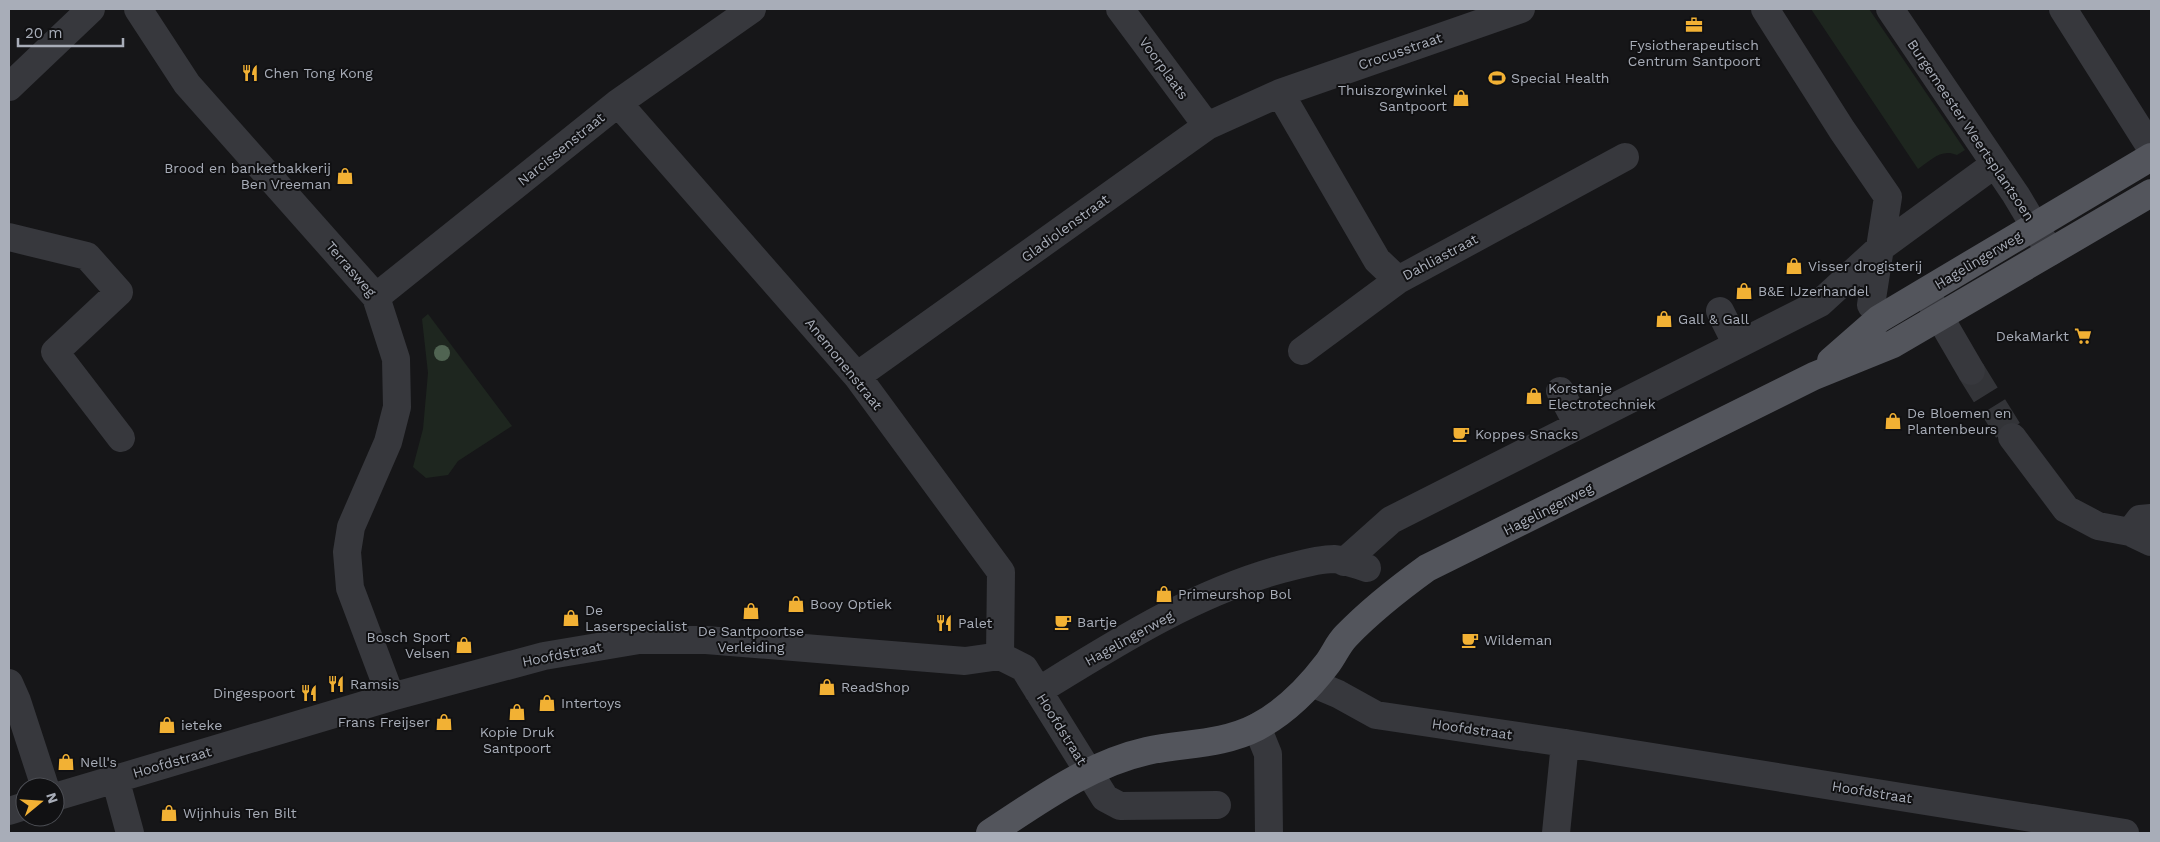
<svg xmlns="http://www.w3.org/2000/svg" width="2160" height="842" font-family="'Work Sans',sans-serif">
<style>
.green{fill:#1e261f}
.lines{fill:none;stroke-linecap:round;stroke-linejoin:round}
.minor-tunnel{stroke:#333438;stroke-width:28;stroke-dasharray:28 14;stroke-linecap:butt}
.minor{stroke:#37383d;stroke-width:28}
.major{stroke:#53555c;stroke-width:28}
.tree{fill:#506452}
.labels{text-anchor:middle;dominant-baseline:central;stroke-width:4;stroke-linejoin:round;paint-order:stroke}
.poi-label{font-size:14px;fill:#a8adb8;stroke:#111113;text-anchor:start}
.street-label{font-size:14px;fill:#a8adb8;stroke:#111113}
</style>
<rect width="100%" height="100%" fill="#161618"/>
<!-- green -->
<path class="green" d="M1811,9H1869L1965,150L1957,155C1941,148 1931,160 1918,169Z
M428,314L512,426L458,461L448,475L426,478L413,467L423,429L428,373L422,319Z"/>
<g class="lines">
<!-- minor-tunnel -->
<path class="minor-tunnel" d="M1971,371L2012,437"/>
<!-- minor -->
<path class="minor" d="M138,9L187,84L376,297L396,359L397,407L388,442L351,527L347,552L350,588L391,697
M1120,9L1207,126
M1765,9L1842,130L1888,197L1871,305
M1890,9L2016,195L2050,252
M2063,9L2151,148
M9,87L91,9
M1280,93L1377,260L1398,280L1625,157
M618,103L857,376L1001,572L1000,656
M9,237L87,256L119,292L55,352L121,438
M1925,292L1971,371
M376,297L618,103L752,9
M1720,311L1737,345
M1302,351L1398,280
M857,376L1207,126L1280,93L1521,9
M1560,391L1578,425
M2012,437L2066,509L2098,526L2130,532L2151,542
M2130,532L2140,519L2151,518
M1344,562L1391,520L1820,303L1880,248L1995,164
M9,683L17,701L45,787
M1312,683L1338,694L1376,715L1565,743L2125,833
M1038,691C1116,643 1194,593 1282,569C1298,565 1318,559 1334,559C1345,560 1357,565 1367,568
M1257,727L1268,754L1269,833
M115,778L130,833
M55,797L391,697L544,656L639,640H706L965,661L1000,656L1024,668L1105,798L1120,806L1217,805
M9,811L25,806
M1556,833L1565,743"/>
<!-- major -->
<path class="major" d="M1831,361L1879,319L2151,157
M990,833C1039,801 1089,764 1147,751C1184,743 1222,745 1257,727C1285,712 1308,689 1327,664C1334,655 1338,644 1346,636C1371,610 1398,589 1427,568L1814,376L1893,344L2151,193"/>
</g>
<!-- trees -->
<circle class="tree" cx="442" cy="353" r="8"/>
<!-- icons -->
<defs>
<g id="office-bare" transform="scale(1.35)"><path d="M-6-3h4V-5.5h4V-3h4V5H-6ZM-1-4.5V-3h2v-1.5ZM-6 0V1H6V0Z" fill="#f2b134" stroke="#111113" stroke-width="2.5" paint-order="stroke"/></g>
<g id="restaurant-bare" transform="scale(1.35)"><path d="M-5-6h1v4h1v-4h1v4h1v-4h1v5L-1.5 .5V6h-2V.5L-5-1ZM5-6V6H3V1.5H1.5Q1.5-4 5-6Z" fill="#f2b134" stroke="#111113" stroke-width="2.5" paint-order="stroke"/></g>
<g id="stadium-bare" transform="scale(1.35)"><path d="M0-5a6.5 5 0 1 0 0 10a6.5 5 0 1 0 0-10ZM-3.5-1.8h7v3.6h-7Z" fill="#f2b134" stroke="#111113" stroke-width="2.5" paint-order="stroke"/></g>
<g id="shop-bare" transform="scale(1.35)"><path d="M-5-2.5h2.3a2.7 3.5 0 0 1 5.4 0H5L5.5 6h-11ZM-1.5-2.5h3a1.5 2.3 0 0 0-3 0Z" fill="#f2b134" stroke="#111113" stroke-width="2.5" paint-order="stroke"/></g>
<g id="supermarket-bare" transform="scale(1.35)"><path d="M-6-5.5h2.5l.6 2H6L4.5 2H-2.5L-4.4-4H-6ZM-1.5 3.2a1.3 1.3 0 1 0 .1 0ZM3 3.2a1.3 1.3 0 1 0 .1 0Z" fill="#f2b134" stroke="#111113" stroke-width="2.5" paint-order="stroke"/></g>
<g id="cafe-bare" transform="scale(1.35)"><path d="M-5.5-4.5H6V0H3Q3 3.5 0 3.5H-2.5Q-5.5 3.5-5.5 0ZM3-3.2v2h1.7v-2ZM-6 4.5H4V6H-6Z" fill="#f2b134" stroke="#111113" stroke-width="2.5" paint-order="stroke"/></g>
</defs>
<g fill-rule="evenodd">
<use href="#office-bare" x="1694" y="25"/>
<use href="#restaurant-bare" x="250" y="73"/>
<use href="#stadium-bare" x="1497" y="78"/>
<use href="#shop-bare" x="1461" y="98"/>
<use href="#shop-bare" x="345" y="176"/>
<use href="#shop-bare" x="1794" y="266"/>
<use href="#shop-bare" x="1744" y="291"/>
<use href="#shop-bare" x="1664" y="319"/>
<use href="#supermarket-bare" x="2083" y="336"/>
<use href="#shop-bare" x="1534" y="396"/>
<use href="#shop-bare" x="1893" y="421"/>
<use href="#cafe-bare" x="1461" y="434"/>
<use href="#shop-bare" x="1164" y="594"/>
<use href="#shop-bare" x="796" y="604"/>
<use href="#shop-bare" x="751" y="611"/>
<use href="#shop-bare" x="571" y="618"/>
<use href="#cafe-bare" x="1063" y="622"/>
<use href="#restaurant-bare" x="944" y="623"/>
<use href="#cafe-bare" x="1470" y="640"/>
<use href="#shop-bare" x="464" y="645"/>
<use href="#restaurant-bare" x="336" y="684"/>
<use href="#shop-bare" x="827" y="687"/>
<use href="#restaurant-bare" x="309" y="693"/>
<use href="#shop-bare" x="547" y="703"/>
<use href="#shop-bare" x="517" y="712"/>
<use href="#shop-bare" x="444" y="722"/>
<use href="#shop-bare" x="167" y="725"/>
<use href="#shop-bare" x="66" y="762"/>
<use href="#shop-bare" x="169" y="813"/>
</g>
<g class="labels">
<!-- poi labels -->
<g class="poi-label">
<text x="1694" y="45" text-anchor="middle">Fysiotherapeutisch<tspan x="1694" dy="16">Centrum Santpoort</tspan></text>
<text x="264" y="73">Chen Tong Kong</text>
<text x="1511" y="78">Special Health</text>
<text x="1447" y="90" text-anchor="end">Thuiszorgwinkel<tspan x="1447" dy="16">Santpoort</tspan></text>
<text x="331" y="168" text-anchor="end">Brood en banketbakkerij<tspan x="331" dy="16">Ben Vreeman</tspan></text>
<text x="1808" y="266">Visser drogisterij</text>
<text x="1758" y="291">B&amp;E IJzerhandel</text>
<text x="1678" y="319">Gall &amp; Gall</text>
<text x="2069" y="336" text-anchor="end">DekaMarkt</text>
<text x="1548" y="388">Korstanje<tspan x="1548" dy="16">Electrotechniek</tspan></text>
<text x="1907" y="413">De Bloemen en<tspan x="1907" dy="16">Plantenbeurs</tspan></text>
<text x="1475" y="434">Koppes Snacks</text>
<text x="1178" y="594">Primeurshop Bol</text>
<text x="810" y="604">Booy Optiek</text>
<text x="585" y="610">De<tspan x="585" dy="16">Laserspecialist</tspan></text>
<text x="1077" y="622">Bartje</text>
<text x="958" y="623">Palet</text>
<text x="751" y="631" text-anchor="middle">De Santpoortse<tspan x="751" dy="16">Verleiding</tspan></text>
<text x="450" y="637" text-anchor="end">Bosch Sport<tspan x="450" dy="16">Velsen</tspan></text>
<text x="1484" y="640">Wildeman</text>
<text x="350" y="684">Ramsis</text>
<text x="841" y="687">ReadShop</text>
<text x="295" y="693" text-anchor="end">Dingespoort</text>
<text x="561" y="703">Intertoys</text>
<text x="430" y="722" text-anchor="end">Frans Freijser</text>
<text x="181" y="725">ieteke</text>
<text x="517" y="732" text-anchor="middle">Kopie Druk<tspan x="517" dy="16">Santpoort</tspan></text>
<text x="80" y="762">Nell's</text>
<text x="183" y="813">Wijnhuis Ten Bilt</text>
</g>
<!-- street labels -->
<g class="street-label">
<text transform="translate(1400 51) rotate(-19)">Crocusstraat</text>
<text transform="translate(1164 68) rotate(54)">Voorplaats</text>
<text transform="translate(1971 130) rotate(56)">Burgemeester Weertsplantsoen</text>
<text transform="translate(561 149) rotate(-39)">Narcissenstraat</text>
<text transform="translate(1065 228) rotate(-36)">Gladiolenstraat</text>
<text transform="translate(1440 257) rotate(-28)">Dahliastraat</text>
<text transform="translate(1978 260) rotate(-31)">Hagelingerweg</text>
<text transform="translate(351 269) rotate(49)">Terrasweg</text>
<text transform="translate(844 364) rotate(51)">Anemonenstraat</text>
<text transform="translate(1548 509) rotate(-27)">Hagelingerweg</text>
<text transform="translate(1129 638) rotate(-29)">Hagelingerweg</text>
<text transform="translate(562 654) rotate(-11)">Hoofdstraat</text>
<text transform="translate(1062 729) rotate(58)">Hoofdstraat</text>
<text transform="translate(1472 729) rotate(8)">Hoofdstraat</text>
<text transform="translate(172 762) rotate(-16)">Hoofdstraat</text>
<text transform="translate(1872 792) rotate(9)">Hoofdstraat</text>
</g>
</g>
<!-- border -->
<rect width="2160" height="842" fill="none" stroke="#a8adb8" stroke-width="20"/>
<!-- north arrow -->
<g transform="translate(40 802) rotate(72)"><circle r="24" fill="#111113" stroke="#4d4f55"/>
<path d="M0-4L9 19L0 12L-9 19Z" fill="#f2b134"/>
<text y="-8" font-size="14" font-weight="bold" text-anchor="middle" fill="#a8adb8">N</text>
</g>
<!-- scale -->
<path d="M18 38v8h105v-8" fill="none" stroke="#a8adb8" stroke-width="2.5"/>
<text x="25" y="38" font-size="15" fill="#a8adb8" stroke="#111113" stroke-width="4" paint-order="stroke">20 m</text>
</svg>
